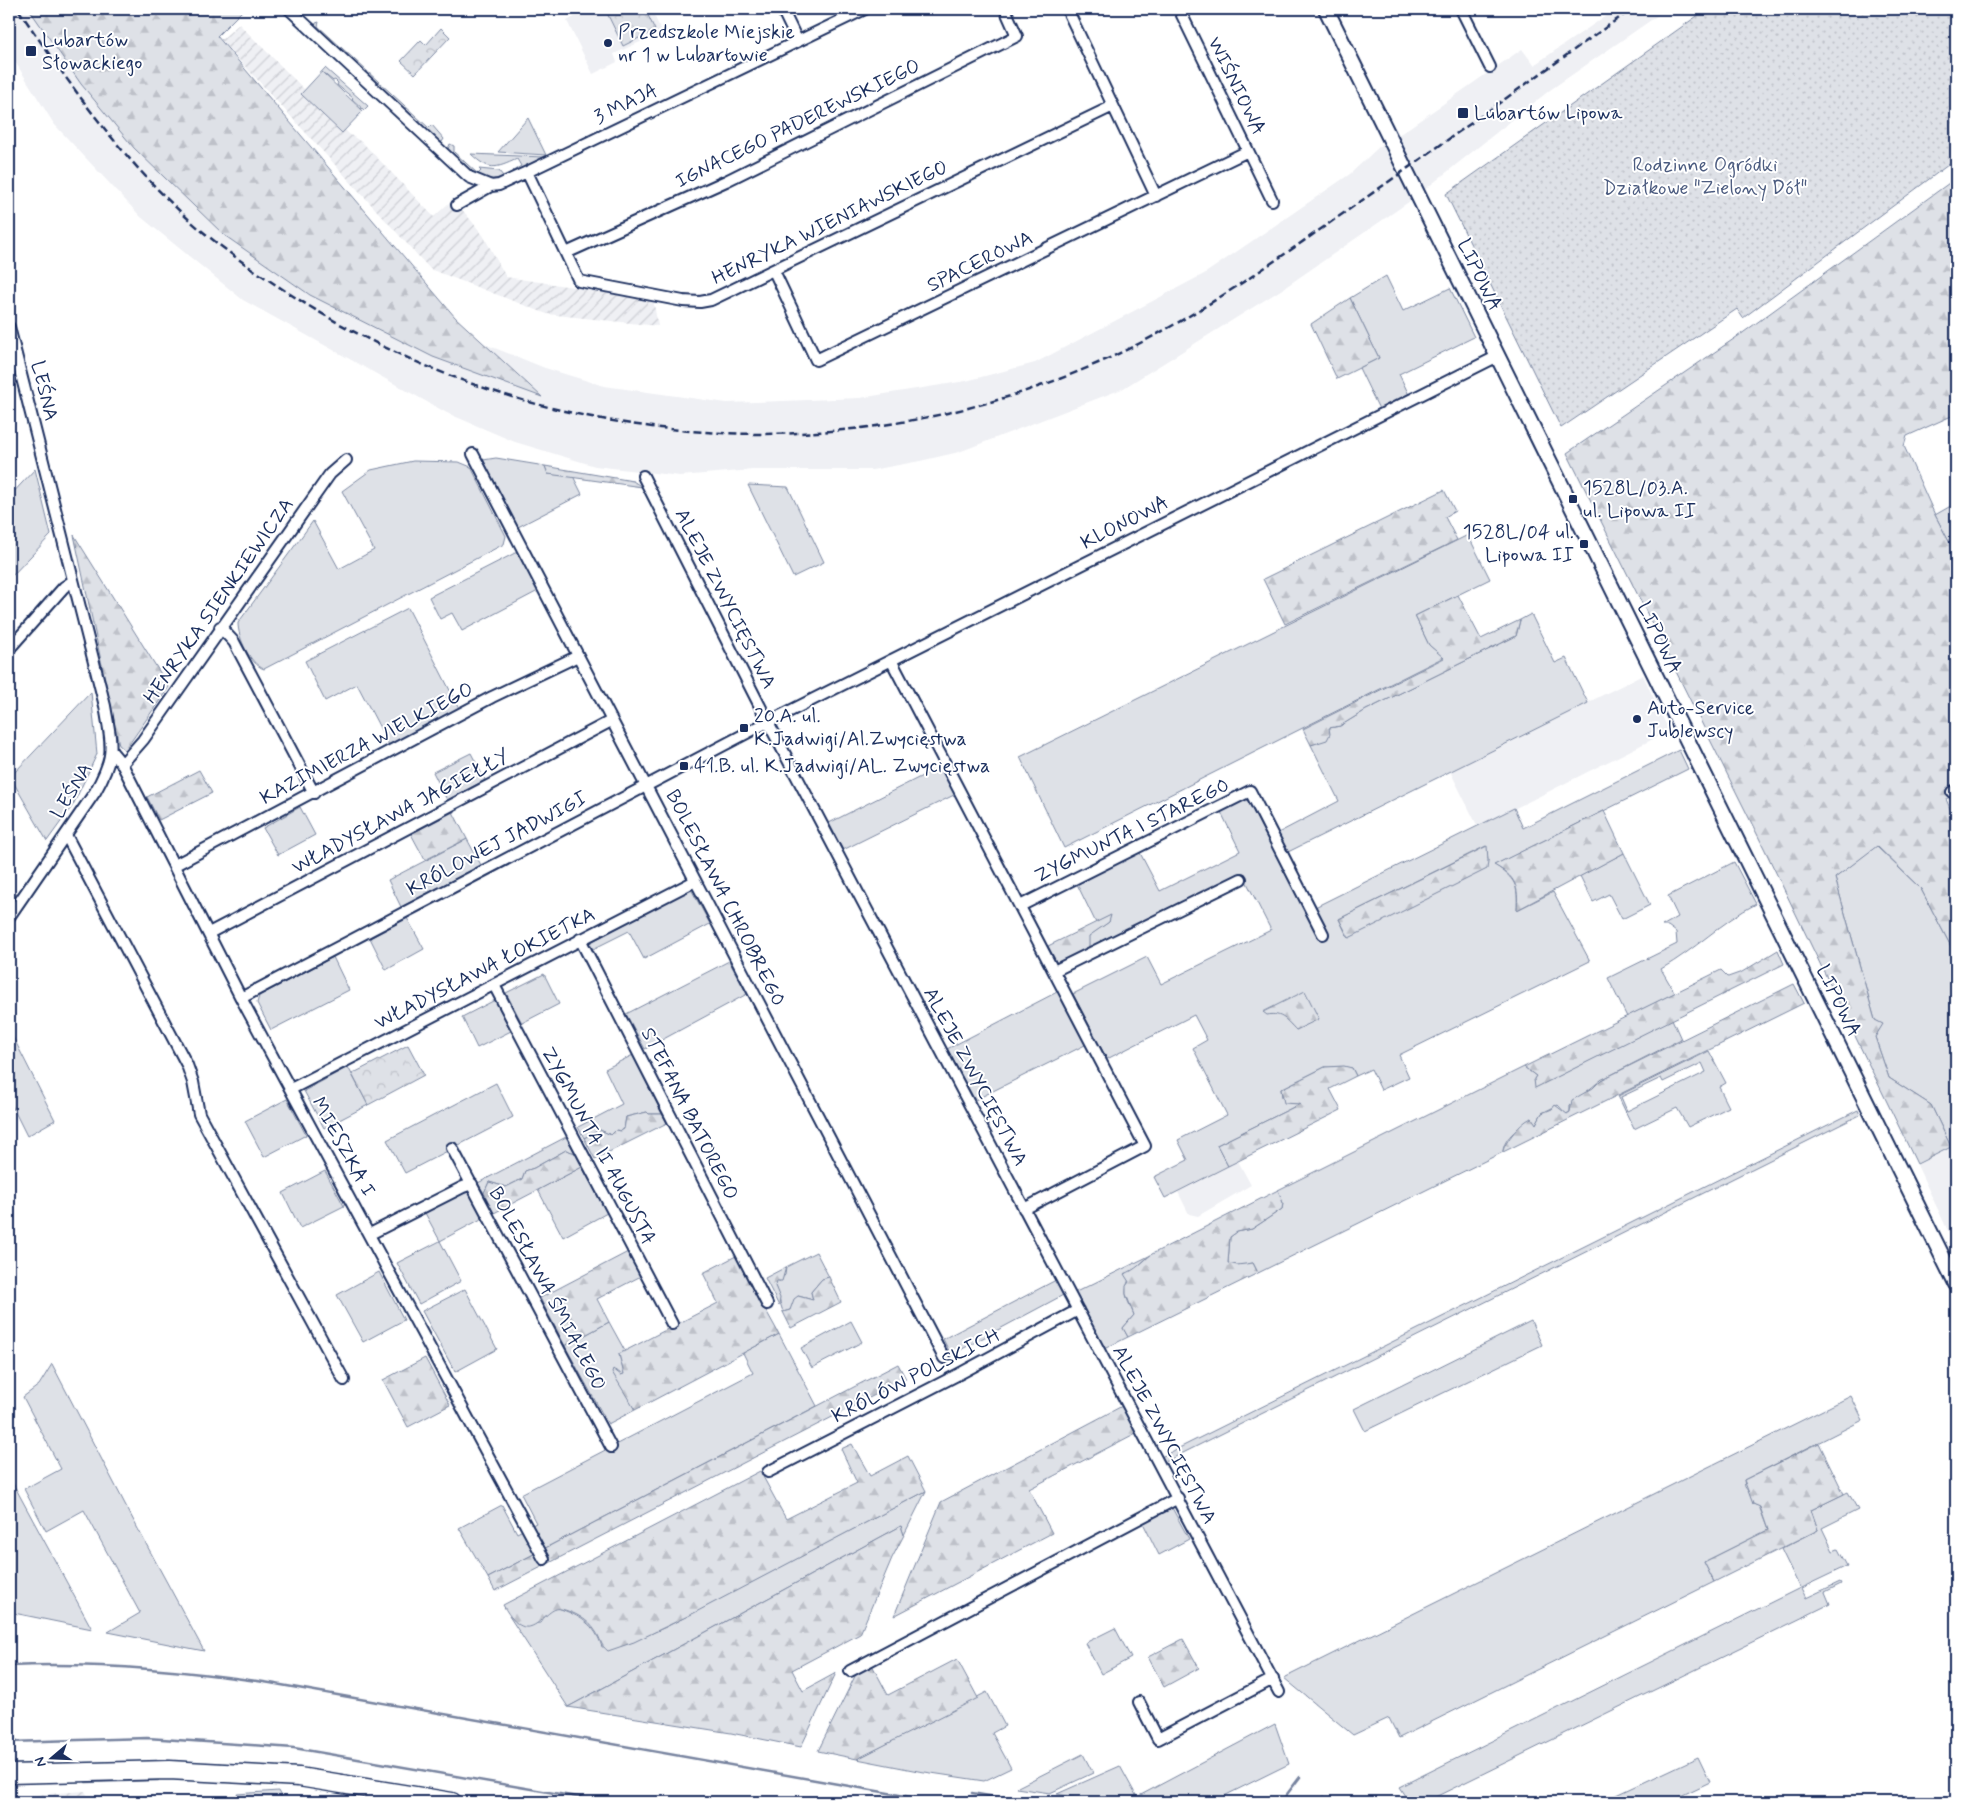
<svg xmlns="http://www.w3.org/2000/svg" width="1965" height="1811" font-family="Mynerve,sans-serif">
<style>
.built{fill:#eff0f4}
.industrial{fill:url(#industrial-furrows)}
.grass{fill:#dee1e7;stroke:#7c88a2;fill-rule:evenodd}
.forest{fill:url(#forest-firs);stroke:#7c88a2}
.park{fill:url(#park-crowns);stroke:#7c88a2}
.garden{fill:url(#garden-dots);stroke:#7c88a2}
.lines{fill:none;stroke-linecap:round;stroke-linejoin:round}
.stream{stroke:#77839f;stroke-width:2.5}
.minor-casing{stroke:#1b2f5e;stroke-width:14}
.tertiary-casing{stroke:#1b2f5e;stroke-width:18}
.trunk-casing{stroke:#1b2f5e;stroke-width:21}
.minor{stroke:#fff;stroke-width:10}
.tertiary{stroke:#fff;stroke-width:14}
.trunk{stroke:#fff;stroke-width:18}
.rail{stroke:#1b2f5e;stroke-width:2.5;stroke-dasharray:8 4;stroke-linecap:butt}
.poi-dot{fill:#1b2f5e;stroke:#fff;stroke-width:2}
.labels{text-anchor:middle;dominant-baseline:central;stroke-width:4;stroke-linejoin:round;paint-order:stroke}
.poi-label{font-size:20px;fill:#1b2f5e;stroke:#fff;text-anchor:start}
.street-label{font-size:20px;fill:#1b2f5e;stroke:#fff}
.park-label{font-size:20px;fill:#4c5c80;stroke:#fff}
</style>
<defs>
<pattern id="industrial-furrows" width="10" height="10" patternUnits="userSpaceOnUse" patternTransform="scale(1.25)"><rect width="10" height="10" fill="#eff0f4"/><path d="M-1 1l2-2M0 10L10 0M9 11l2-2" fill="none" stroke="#ccced4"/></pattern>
<pattern id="forest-firs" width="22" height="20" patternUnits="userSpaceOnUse" patternTransform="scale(1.25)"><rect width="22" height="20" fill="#dee1e7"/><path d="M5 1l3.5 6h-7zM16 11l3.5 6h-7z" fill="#bec1c9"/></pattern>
<pattern id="park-crowns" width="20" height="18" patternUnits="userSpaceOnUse" patternTransform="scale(1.25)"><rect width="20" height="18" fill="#dee1e7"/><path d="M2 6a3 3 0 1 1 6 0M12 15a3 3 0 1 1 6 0" fill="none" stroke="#bec1c9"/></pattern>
<pattern id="garden-dots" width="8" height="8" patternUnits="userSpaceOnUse" patternTransform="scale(1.25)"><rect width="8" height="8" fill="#dee1e7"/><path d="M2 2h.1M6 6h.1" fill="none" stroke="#bec1c9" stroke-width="1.8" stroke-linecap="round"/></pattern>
</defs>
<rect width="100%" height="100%" fill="#fff"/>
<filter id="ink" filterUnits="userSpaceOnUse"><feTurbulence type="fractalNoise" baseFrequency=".02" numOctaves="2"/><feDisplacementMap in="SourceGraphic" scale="10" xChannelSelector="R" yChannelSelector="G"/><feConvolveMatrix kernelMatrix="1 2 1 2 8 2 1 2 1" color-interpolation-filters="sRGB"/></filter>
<g filter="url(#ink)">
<!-- built -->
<path class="built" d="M9,9H54L402,311L545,368L604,386L727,403L860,398L966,381L1035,363L1204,274L1350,174L1382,144L1403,132L1522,49L1534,65L1616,9H1667L1550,90L1413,199L1284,288L1122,389L959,452L920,461L872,470H753L680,476L595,466L515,442L447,413L243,300L141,217L54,124L9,52Z
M589,9H651L662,32L614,54L617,62L593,74L567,21Z
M1643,675L1669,731L1478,827L1450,771Z
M1956,1144V1248L1917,1165Z
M1238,1161L1251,1185L1198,1216L1189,1214L1178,1192Z"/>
<!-- industrial -->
<path class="industrial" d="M239,24L349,134L363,143L434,217L449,203L460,207L483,235L506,277L653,299L658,326L547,314L430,269L221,40Z
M85,1791L91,1802H35L31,1795Z"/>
<!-- grass -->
<path class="grass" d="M319,22L318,26L429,128L432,125L444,139L442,142L437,141L315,26L316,23Z
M325,68L368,106L364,110L352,99L353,98L337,85L338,83L335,80L333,81L322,72L363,111L342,133L301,94Z
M528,118L546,155L498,152Z
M450,144L454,146V152L478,174L481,171L479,169L499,171L503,176C483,188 464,165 450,153L448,149Z
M471,154L544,157L505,176L521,166L517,159C495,169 489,171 471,154Z
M1386,276L1403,311L1450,288L1474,337L1399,374L1410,397L1380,411L1359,368L1379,358L1350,298Z
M496,458L545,466L548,474L573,476L582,494L518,527L483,460Z
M413,461L459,462L471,467L506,536L504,544L264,669C250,664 238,638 238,623L313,521L339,569L374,550L342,491L371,470Z
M35,469L51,535L9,579V497Z
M748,485L788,487L824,562L793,577Z
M1956,503V555L1935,515Z
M1468,535L1490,579L1415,616L1429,645L1444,657L1064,848L1020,757Z
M517,552L538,591L462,631L452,613L440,619L429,597Z
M408,608L460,710L390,747L357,684L325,701L305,661Z
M1531,614L1555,663L1566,658L1588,703L1288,852L1278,833L1339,801L1311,745L1321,741L1329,728L1340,726L1366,710L1516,636L1520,620Z
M91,692L97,754L73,805L47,841L12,780L14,773Z
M1679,750L1688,769L1495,865C1516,880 1518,884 1517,910L1553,892L1590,961L1399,1055L1409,1077L1381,1090L1371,1069L1356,1076L1352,1068L1325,1067L1281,1089L1282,1098L1291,1103L1300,1104L1217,1145L1228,1166L1165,1198L1154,1177L1188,1160L1178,1140L1227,1115L1193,1048L1207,1040L1194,1015L1107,1059L1073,994L1147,957L1161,984L1271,930L1242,873L1089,950L1088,936L1109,922L1110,916L1096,923L1076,882L1139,851L1160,891L1240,851L1220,810L1246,797L1305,912L1514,808L1523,828ZM1486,846L1488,861L1348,938L1339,919ZM1276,1014L1319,1018L1296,1030L1283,1016Z
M471,753L485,780L447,800L433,772Z
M942,766L956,794L843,850L829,823Z
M300,807L315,835L278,855L263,828Z
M467,839L481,865L401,907L388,880Z
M1876,846L1921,889L1956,956V1144L1951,1147L1931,1105L1889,1078L1875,1037L1882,1024L1875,1020L1835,878Z
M1624,853L1650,905L1622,919L1609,894L1593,902L1580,876Z
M1734,862L1756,904C1721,922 1695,950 1661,969L1675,993L1627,1017L1608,978L1677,944L1676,932L1668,926H1662L1678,917L1668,896Z
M691,889L710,924L644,959L629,931L593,949L589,943Z
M407,918L424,949L386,970L370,938Z
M333,957L349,990L271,1030L257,1003L259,996Z
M729,961L747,994L645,1049L626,1014Z
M544,974L559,1004L522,1023L506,993Z
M1059,991L1087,1044L975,1100L947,1049Z
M495,1000L511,1031L477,1048L462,1017Z
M1672,1019L1681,1039L1601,1080L1570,1105V1112L1566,1114L1558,1105L1542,1113L1536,1124C1522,1122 1503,1138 1503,1152L1258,1273L1253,1263L1237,1266L1228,1263L1230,1237L1237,1232L1252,1229L1282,1209L1283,1203L1278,1190L1524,1067L1536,1076L1534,1079L1536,1087Z
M9,1029L55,1120L27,1136L9,1100Z
M1709,1051L1726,1083L1719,1087L1729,1107L1688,1127L1677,1108L1634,1129L1618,1096ZM1702,1063L1706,1072L1627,1111L1621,1097L1661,1078L1663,1082Z
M633,1055L662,1114H649L647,1112L626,1117L624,1129L611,1135L600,1130L584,1138L578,1127L622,1104L605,1069Z
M348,1067L368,1105L324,1128L304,1091Z
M496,1083L513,1117L405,1173L387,1140Z
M287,1099L306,1135L264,1157L245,1121Z
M1858,1110L1860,1115L1165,1462L1161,1457Z
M566,1137L575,1153L566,1150L534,1168L525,1171L522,1179L506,1187L489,1182L484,1193L478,1183Z
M582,1167L607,1213L563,1237L538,1190Z
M325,1171L344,1206L300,1228L283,1193Z
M468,1191L483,1218L440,1241L461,1281L419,1304L397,1263L440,1241L425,1213Z
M816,1252L829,1277L822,1279L811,1292L813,1300L798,1296L790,1310L783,1312L775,1286L785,1275L786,1267Z
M1151,1255C1139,1264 1126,1276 1126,1293C1126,1299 1132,1309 1134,1315L1123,1328L1128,1337L1104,1349L1074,1293Z
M379,1272L404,1320L363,1342L337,1295Z
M1056,1280L1065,1294L951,1355L943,1339Z
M465,1289L497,1349L455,1372L422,1311Z
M851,1321L862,1342L812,1368L801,1348Z
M1531,1321L1542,1345L1365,1431L1354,1409Z
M609,1322L625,1351L619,1354L624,1374L622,1375L616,1370L635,1410L608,1424L565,1346Z
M779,1334L817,1406L488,1578L459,1528L502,1505L517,1533L536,1523L521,1494L753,1373L743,1353Z
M52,1364L138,1529L204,1651L108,1632L140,1613L84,1510L46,1531L24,1489L61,1469L23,1397L39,1385Z
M1851,1396L1863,1420L1744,1480L1745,1487L1752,1496L1753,1504L1759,1506L1768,1530L1704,1562L1714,1582L1399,1738L1389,1718L1353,1735L1284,1678Z
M9,1476L92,1629L9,1612Z
M926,1491L904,1535L901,1526L568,1707L509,1616L521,1625L540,1623L550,1610L558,1608C580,1616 595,1624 602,1647L627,1644L666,1627Z
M1848,1492L1858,1510L1822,1528L1833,1551L1838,1549L1847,1566L1801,1588L1806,1598L1840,1582L1841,1584L1825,1592L1830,1604L1425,1802H1409L1399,1787L1800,1588L1781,1549L1818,1530L1811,1510Z
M1171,1506L1189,1539L1159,1555L1142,1521Z
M1115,1628L1131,1658L1101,1674L1085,1643Z
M987,1692L1005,1726L992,1733L1011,1768L984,1781L918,1771L857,1759Z
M1275,1724L1289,1764L1212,1802H1099L1057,1794L1120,1766L1137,1797Z
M1083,1754L1093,1773L1050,1793L1016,1788Z
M1698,1757L1710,1782L1668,1802H1602Z
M278,1791L284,1802H241L237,1794Z"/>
<!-- forest -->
<path class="forest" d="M29,9H244L217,36L455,317L542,397L433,357L310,295L224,235L134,148L81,84Z
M1956,178V414L1907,436L1904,446L1935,515L1956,555V794L1946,799L1956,823V956L1921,889L1877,846L1835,878L1875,1020L1883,1024L1875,1037L1889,1078L1931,1105L1951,1147L1917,1164L1765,850L1567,453L1744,332Z
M1350,298L1379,358L1337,379L1311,324Z
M545,466L633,481L642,487L548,474Z
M1444,490L1455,511L1445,517L1457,540L1285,624L1263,579Z
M74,535L169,687L125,750L119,745L117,735Z
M1458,595L1481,639L1520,620L1516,636L1366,710L1340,726L1329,728L1330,734L1327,740L1311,745L1303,729L1444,658L1429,645L1415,616Z
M199,770L212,793L159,820L147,797Z
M1604,811L1624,853L1517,910C1519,886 1516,877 1494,865Z
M453,812L467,839L425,860L411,834Z
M1487,846L1488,861L1487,869L1349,938L1339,919Z
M1111,915L1109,922L1089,936V950L1060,963L1056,962L1048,946Z
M1778,950L1784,964L1535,1088L1534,1079L1536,1076L1524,1067L1721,970L1728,977L1742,972Z
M1794,984L1804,1003L1503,1152C1503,1143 1523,1120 1532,1118L1536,1124L1542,1113L1552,1109L1555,1105L1567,1114L1570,1112L1572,1100L1593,1088L1601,1080Z
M1305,991L1319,1019L1296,1030C1287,1021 1282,1012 1267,1015L1263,1012Z
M1344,1066L1352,1068L1356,1076L1330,1089L1341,1110L1228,1166L1217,1145L1300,1104L1284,1103L1281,1089L1325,1067Z
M647,1112L649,1114H662L667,1123L595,1159L584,1138L600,1130L611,1135L616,1130L621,1131L624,1129L626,1117Z
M566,1150L575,1153L582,1167L494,1213L484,1193L489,1182L506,1187L522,1179L525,1171L534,1168Z
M1278,1190L1283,1203L1282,1209L1252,1229L1237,1232L1230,1237L1228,1263L1237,1265L1253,1263L1258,1273L1128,1337L1123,1328L1134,1315L1126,1294V1286L1129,1282L1124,1274C1136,1270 1142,1262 1152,1254Z
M628,1252L641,1276L597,1299L609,1322L565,1346L540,1298Z
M736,1256L779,1334L635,1410L612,1372L613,1369L621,1375L624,1374L619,1354L718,1303L703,1273Z
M786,1267L782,1281H777L775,1286L780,1298L779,1306L765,1278Z
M829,1277L841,1302L791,1328L783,1312L790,1310L794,1299L798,1296L813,1300L811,1292L822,1279Z
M425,1358L450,1405L408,1427L383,1380Z
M898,1364L906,1379L495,1591L488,1578Z
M1124,1405L1138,1432L1029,1489L1052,1533L894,1616L941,1502Z
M1819,1443L1844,1494L1811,1510L1818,1530L1714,1582L1704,1562L1768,1530L1760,1507L1753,1504L1744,1480Z
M852,1444L870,1476L908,1456L926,1491L694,1613L634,1642L608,1651C600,1645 601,1639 596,1632C589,1620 574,1612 561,1609C544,1604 531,1655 503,1605L760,1471L786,1519L857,1483L841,1449Z
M901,1526L904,1535L892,1558L860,1634L792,1670L803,1691L836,1673L801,1747L731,1733L568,1707Z
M1183,1639L1199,1668L1164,1687L1148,1657Z
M957,1659L978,1698L857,1759L818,1751L858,1670L871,1663L888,1695Z"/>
<!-- park -->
<path class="park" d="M605,9H645L655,30L623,46Z
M441,28L450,37L415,74L401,61L421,40L426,45Z
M408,1045L424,1075L368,1105L352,1074Z"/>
<!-- garden -->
<path class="garden" d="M1707,9H1956V159L1743,318L1737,309L1561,428L1446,194Z"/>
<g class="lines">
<!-- stream -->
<path class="stream" d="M9,1666C96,1662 183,1670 270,1683L939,1802
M9,1742L147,1738L294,1748L606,1802
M86,1782L158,1780
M972,1793L1024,1802
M1281,1802L1300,1777
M1319,1802L1324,1797"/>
<!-- minor casing -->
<g class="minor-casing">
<path id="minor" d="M289,9L469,177L491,186
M782,9L797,40
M1067,9L1156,196
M1179,9L1272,200
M1461,9L1490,67
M527,172L579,281L683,301L700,302L711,300L1113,106
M457,205L491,186L499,185L527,172L865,9
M566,253L726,181L1017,36L1005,9
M774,271L816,360L1248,151
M9,327L105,706C112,747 116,755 95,792L9,917
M473,454L944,1358
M643,476L768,722L1279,1692
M220,627L234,642L314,793
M9,649L64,587L73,581
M891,660L1145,1146L1024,1209
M112,752L122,764L241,998L544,1559
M122,764L143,740L330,474L346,460
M1952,792L1956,790
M66,835L187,1065L193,1082L199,1114L344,1380
M175,865L492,697L578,656
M1020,906L1250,791L1323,934
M209,933L611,721
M580,939L767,1304
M1054,971L1241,879
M494,985L672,1324
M241,998L768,722L1498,356
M291,1089L695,881
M452,1148L611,1447
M370,1234L463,1187L472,1184
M768,1472L959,1374L1078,1310
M850,1671L1178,1498
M1139,1702L1158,1739L1273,1679"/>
</g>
<!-- tertiary casing -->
<g class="tertiary-casing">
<path id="tertiary" d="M1326,9L1956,1284"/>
</g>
<!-- trunk casing -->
<g class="trunk-casing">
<path id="trunk" d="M9,1774L169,1770L299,1777L452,1802"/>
</g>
<!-- minor -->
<use href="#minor" class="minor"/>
<!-- tertiary -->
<use href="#tertiary" class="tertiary"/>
<!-- trunk -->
<use href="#trunk" class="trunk"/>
<!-- rail -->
<path class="rail" d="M18,9C68,82 118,154 184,215C216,245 253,270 290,294C533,451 839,480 1105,360C1194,320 1273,262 1354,206C1447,141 1539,74 1632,9"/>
</g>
</g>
<!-- markers -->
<g class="poi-dot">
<circle cx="608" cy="43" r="5"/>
<rect x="25" y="45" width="12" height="12" rx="2.5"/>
<rect x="1457" y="107" width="12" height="12" rx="2.5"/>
<rect x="1568" y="494" width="10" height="10" rx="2.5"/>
<rect x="1579" y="539" width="10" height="10" rx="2.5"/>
<circle cx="1637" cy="719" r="5"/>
<rect x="739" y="723" width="10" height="10" rx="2.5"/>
<rect x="679" y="761" width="10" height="10" rx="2.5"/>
</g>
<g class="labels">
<!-- poi labels -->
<g class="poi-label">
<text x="618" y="32">Przedszkole Miejskie<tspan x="618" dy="23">nr 1 w Lubartowie</tspan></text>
<text x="42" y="40">Lubartów<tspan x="42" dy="23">Słowackiego</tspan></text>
<text x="1474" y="113">Lubartów Lipowa</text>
<text x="1583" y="488">1528L/03.A.<tspan x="1583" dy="23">ul. Lipowa II</tspan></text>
<text x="1574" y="532" text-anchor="end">1528L/04 ul.<tspan x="1574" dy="23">Lipowa II</tspan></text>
<text x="1647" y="708">Auto-Service<tspan x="1647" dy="23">Jublewscy</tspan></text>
<text x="754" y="716">20.A. ul.<tspan x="754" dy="23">K.Jadwigi/Al.Zwycięstwa</tspan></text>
<text x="694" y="766">41.B. ul. K.Jadwigi/AL. Zwycięstwa</text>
</g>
<!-- street labels -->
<g class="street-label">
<text transform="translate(1236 86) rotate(64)">WIŚNIOWA</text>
<text transform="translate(626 104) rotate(-26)">3 MAJA</text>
<text transform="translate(798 124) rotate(-26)">IGNACEGO PADEREWSKIEGO</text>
<text transform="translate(830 223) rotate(-26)">HENRYKA WIENIAWSKIEGO</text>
<text transform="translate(980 262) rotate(-26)">SPACEROWA</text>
<text transform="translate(1479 275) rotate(64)">LIPOWA</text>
<text transform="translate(44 391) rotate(76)">LEŚNA</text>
<text transform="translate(1125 523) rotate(-27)">KLONOWA</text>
<text transform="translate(725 599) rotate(63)">ALEJE ZWYCIĘSTWA</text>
<text transform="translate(219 601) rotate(-55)">HENRYKA SIENKIEWICZA</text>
<text transform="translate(1659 638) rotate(64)">LIPOWA</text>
<text transform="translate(367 744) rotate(-28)">KAZIMIERZA WIELKIEGO</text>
<text transform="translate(72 791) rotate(-59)">LEŚNA</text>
<text transform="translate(401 812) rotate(-28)">WŁADYSŁAWA JAGIEŁŁY</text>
<text transform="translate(1132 831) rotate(-26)">ZYGMUNTA I STAREGO</text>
<text transform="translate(497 844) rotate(-28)">KRÓLOWEJ JADWIGI</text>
<text transform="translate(725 898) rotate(63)">BOLESŁAWA CHROBREGO</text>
<text transform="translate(485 969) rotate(-27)">WŁADYSŁAWA ŁOKIETKA</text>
<text transform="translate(1838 1001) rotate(64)">LIPOWA</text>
<text transform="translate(975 1077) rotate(62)">ALEJE ZWYCIĘSTWA</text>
<text transform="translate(689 1114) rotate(63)">STEFANA BATOREGO</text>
<text transform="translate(598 1146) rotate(62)">ZYGMUNTA II AUGUSTA</text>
<text transform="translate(343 1147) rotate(61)">MIESZKA I</text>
<text transform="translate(547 1289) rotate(62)">BOLESŁAWA ŚMIAŁEGO</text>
<text transform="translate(916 1376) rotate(-27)">KRÓLÓW POLSKICH</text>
<text transform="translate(1164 1435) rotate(62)">ALEJE ZWYCIĘSTWA</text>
</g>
<!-- park labels -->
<g class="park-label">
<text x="1705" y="165">Rodzinne Ogródki<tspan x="1705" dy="23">Działkowe "Zielony Dół"</tspan></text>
</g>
</g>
<!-- margin -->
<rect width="1965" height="1811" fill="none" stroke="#fff" stroke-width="30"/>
<rect x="15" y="15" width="1935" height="1781" fill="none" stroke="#1b2f5e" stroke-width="2" filter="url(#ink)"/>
<!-- north arrow -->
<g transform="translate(52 1758) rotate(251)" stroke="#ffffff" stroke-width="4" paint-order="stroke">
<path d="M0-4L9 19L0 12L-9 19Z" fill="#1b2f5e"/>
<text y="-8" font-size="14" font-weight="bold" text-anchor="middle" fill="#1b2f5e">N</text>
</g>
</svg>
